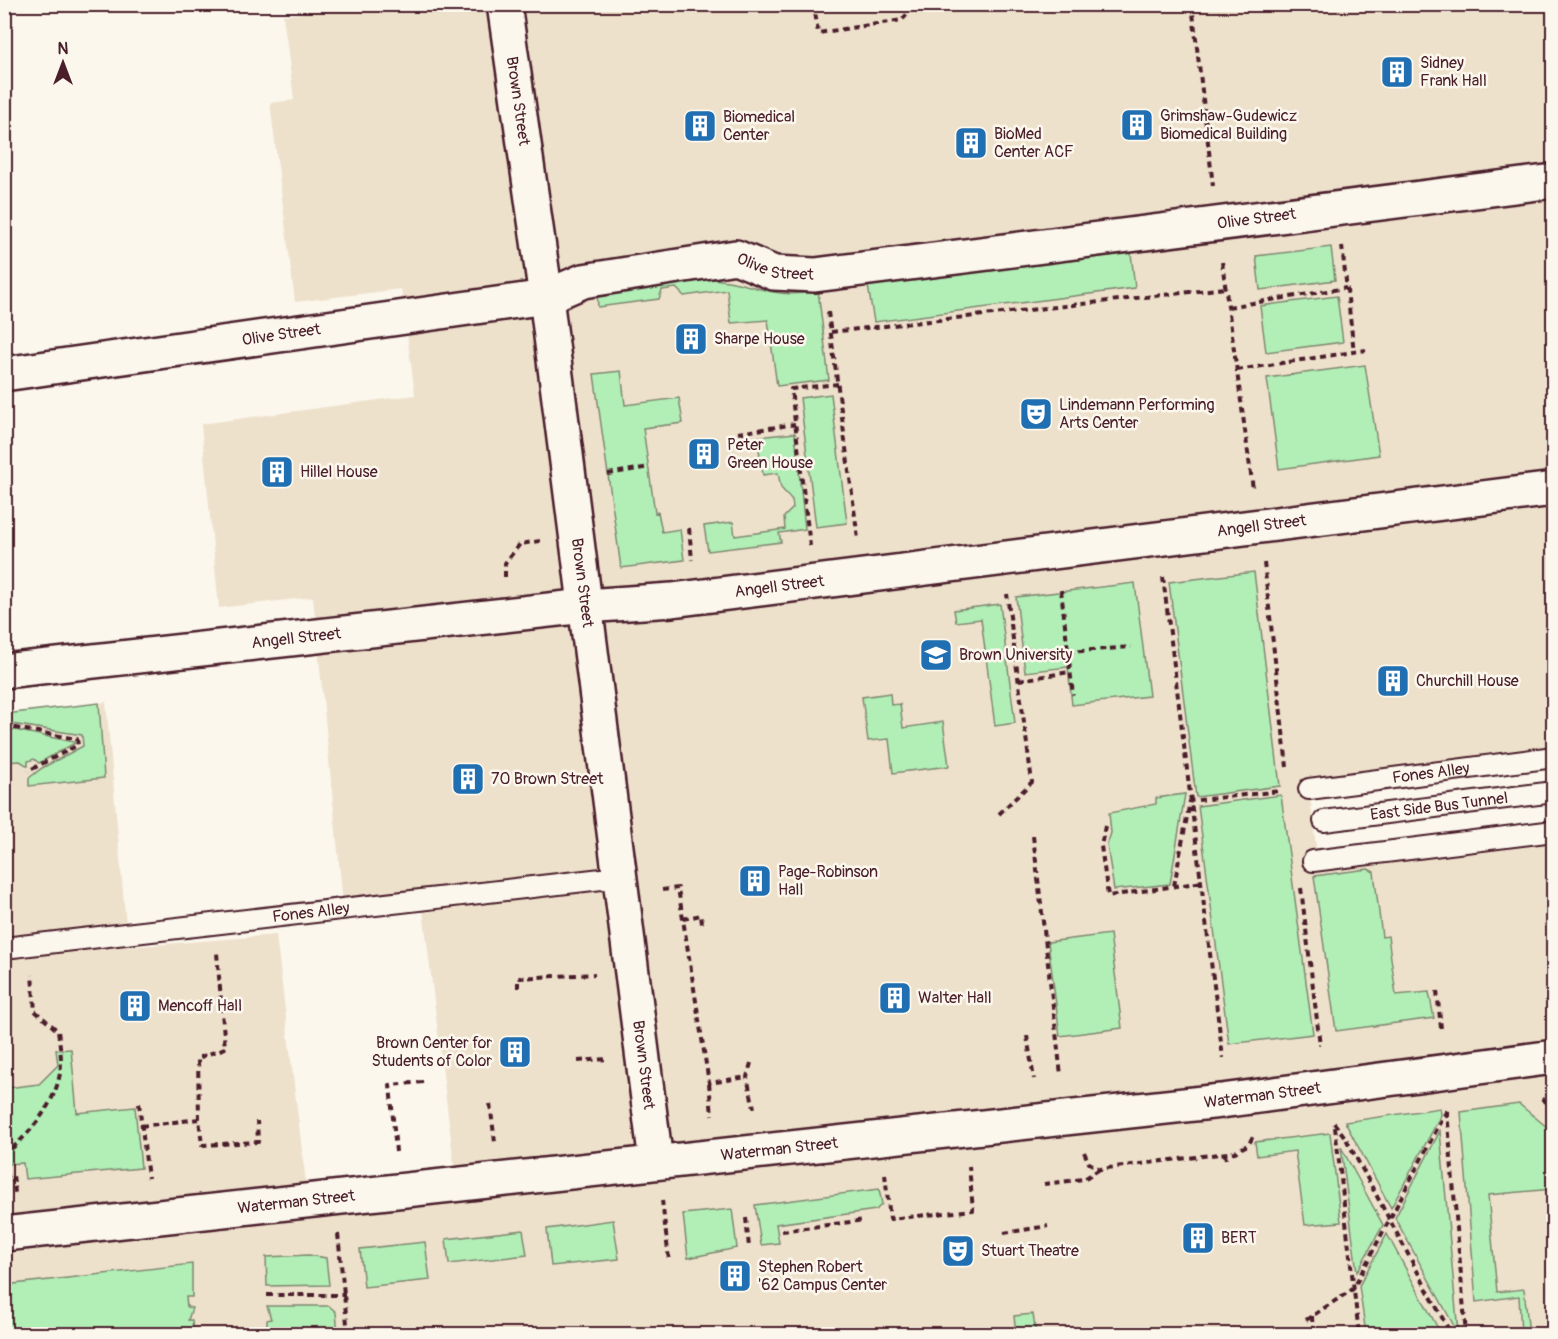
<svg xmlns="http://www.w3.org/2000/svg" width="1558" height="1339" font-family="Pangolin,sans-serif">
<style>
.built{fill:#eee1cc}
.green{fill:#b1efb6;stroke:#7e8770;stroke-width:1.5}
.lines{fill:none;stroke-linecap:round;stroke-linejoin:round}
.lane-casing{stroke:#4a1f2b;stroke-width:24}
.street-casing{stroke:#4a1f2b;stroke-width:38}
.secondary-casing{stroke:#4a1f2b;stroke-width:38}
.path{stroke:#4a1f2b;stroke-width:4;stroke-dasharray:6 4.5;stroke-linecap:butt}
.lane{stroke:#fbf7ec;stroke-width:20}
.street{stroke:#fbf7ec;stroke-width:33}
.secondary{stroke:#fbf7ec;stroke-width:33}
.labels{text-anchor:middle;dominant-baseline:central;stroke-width:5;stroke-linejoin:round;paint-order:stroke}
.poi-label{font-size:16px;fill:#4a1f2b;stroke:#fbf7ec;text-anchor:start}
.street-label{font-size:16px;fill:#4a1f2b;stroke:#fbf7ec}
</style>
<rect width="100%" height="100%" fill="#fbf7ec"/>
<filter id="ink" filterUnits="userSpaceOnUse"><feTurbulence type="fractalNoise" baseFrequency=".0167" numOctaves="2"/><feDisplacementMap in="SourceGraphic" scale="12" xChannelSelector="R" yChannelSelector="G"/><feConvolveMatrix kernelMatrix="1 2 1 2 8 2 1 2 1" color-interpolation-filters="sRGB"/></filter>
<g filter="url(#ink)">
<!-- built -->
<path class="built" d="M387,4L1553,5V747L1308,779L1319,871L1553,841V1334H5L4,714L106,702L128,947L276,935L310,1216L458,1197L421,894L343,903L313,597L219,608L201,424L415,395L401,289L295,302L270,103L294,100L283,15Z"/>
<!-- green -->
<path class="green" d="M1331,247L1335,280L1260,290L1256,256Z
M1131,253L1135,288L874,322L868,286Z
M713,279C755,282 774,302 818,290L829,380L777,386L768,320L731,323L727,290L684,296L676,288L662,290L659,299L598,307L597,294Z
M1337,296L1343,342L1266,352L1260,306Z
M1365,365L1379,455L1279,469L1267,378Z
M621,371L625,405L679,398L683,423L643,428L655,513L658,512L662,532L680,529L684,560L621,568L594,374Z
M831,394L847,523L816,527L800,398Z
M795,433L805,529L779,533L781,542L708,551L704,526L733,522L735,536L785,529L784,517L793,508L792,500L781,488L778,473L763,475L757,437Z
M1254,572L1280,786L1196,797L1169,582Z
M1135,583L1149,696L1072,705L1068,667L1025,672L1016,597Z
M1000,604L1015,723L995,726L981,619L956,622L954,610Z
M890,693L891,705L900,704L903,728L943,722L949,766L893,773L889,739L868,741L862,697Z
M99,703L104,778L29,786V778L42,768L83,746L82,735L5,723V714Z
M5,728L74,742L75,743L39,763L34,759L28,761V766L20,761L5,762Z
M1185,794L1170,884L1114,890L1107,845L1111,833L1109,813L1156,804V798Z
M1281,795L1313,1034L1229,1044L1198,806Z
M1368,869L1374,872L1382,937L1388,936L1396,995L1429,992L1434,1018L1336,1031L1314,876Z
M1110,934L1122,1028L1060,1036L1048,942Z
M71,1049L77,1113L135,1107L141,1168L25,1179L23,1163L5,1164V1127L10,1126L7,1088L39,1084L58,1065L56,1050Z
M1519,1104L1553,1132V1189L1488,1195L1497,1292L1524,1289L1529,1334H1521L1519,1296L1476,1302L1461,1112Z
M1440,1108L1441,1115L1391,1208L1345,1122Z
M1440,1131L1458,1333L1395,1218Z
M1330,1133L1341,1222L1305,1225L1295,1151L1257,1156L1255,1142Z
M1341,1147L1383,1225L1357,1272Z
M879,1189L882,1204L876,1210L776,1224L779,1243L761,1245L755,1205Z
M732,1209L737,1248L688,1258L683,1214Z
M613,1220L619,1259L551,1266L547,1229Z
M523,1230L527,1255L449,1264L446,1239Z
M1387,1234L1441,1334H1366L1359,1286Z
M425,1242L430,1280L364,1287L360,1249Z
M309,1255L326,1258L329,1285L267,1286L266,1257Z
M192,1264V1297H186L187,1307L192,1308L188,1320H192L193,1334H5V1285Z
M267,1306H329L336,1312L338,1334H267V1320L271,1319Z
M1033,1314L1036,1334H1016L1014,1316Z"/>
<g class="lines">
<!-- lane casing -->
<g class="lane-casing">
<g id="lane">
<path id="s1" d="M1309,789L1554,757"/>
<path id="s2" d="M1324,821L1554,792"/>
<path d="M1313,861L1554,831"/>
<path id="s3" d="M4,948L619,877"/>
</g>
</g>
<!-- street casing -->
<g class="street-casing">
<g id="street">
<path id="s4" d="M504,4L546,297L656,1162"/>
<path id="s5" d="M4,374L546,297L583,281L736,257L774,273L815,275L1554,181"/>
</g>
</g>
<!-- secondary casing -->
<g class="secondary-casing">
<g id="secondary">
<path id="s6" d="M4,671L585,606L672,600L1554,489"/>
<path id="s7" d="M4,1234L1221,1101L1554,1057"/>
</g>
</g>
<!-- path -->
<path class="path" d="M814,4L818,33L902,20L916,4
M1192,4L1213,186
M1342,246L1354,352
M1222,262L1253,489
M1228,307L1346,288
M828,312L858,539
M831,332L1226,288
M1548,367L1554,405
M1237,370L1366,350
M738,433L795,424
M608,474L649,467
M689,528L692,560
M810,546L791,389L838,384
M1264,563L1287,767
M505,577V563L520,544L540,541
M1163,577L1223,1058
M1061,590L1073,695
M1068,652L1131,647
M1019,680L1070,672
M4,726L77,739L78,745L28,771
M999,814L1032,782L1007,594
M1105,826L1101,846L1108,896L1203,882
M1033,836L1061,1075
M1174,886L1190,801L1280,791
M1301,888L1320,1045
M662,890L678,888L709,1083L747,1077
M683,919L701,915L702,924
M518,988V978L595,974
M1437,991L1441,1028
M1027,1036L1034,1079
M578,1061L607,1059
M751,1063L747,1077L754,1108
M709,1083L712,1115
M1542,1098L1554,1110
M139,1103L148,1178
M490,1104L495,1142
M1447,1111L1466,1334
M199,1119L198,1058L225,1048L217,953
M1334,1123L1345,1137L1451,1334
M141,1126L199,1119L202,1145L258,1142L257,1121
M1335,1127L1359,1334
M396,1152L390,1085L424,1082
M1084,1152L1089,1163L1100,1169L1235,1152L1249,1144L1254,1134
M1225,1153L1226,1160
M4,1155C27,1137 53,1107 59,1078C63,1063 60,1046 58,1031L35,1011L32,975
M885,1174L890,1219L973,1210L969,1166
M4,1177L13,1175L15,1193
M1044,1184L1084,1179L1100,1169
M662,1200L669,1260
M746,1218L749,1247
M782,1231L865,1220
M1004,1233L1048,1226
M338,1234L348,1334
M267,1295H345
M1312,1316L1313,1334
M1306,1320L1353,1289L1447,1110"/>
<!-- lane -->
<use href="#lane" class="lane"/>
<!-- street -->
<use href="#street" class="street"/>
<!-- secondary -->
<use href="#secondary" class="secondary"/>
</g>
</g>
<!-- icons -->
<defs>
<g id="building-square" transform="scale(1.725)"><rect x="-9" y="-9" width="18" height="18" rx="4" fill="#1f6fb2" stroke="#fbf7ec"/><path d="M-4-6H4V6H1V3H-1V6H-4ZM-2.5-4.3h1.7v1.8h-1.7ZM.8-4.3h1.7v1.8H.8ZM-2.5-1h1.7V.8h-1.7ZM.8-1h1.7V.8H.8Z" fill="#fff"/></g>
<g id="theatre-square" transform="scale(1.725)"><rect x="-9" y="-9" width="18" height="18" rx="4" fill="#1f6fb2" stroke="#fbf7ec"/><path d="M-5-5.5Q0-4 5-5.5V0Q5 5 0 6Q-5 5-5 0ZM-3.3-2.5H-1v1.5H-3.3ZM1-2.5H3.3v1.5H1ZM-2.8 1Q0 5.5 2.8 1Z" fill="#fff"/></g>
<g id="university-square" transform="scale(1.725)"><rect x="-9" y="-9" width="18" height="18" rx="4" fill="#1f6fb2" stroke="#fbf7ec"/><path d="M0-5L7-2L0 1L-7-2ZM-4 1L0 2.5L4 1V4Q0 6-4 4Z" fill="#fff"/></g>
</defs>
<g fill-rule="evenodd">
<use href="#building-square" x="1397" y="72"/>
<use href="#building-square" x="1137" y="125"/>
<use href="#building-square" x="700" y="126"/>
<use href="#building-square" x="971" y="143"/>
<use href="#building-square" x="691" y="339"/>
<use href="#theatre-square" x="1036" y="414"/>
<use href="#building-square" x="704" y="454"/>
<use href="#building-square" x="277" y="472"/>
<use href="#university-square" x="936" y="655"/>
<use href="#building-square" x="1393" y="681"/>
<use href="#building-square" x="468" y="779"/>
<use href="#building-square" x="755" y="881"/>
<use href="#building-square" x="895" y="998"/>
<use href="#building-square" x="135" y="1006"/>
<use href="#building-square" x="515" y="1052"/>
<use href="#building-square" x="1198" y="1238"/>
<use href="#theatre-square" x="958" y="1251"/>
<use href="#building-square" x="735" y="1276"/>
</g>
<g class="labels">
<!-- poi labels -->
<g class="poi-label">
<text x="1420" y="63">Sidney<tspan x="1420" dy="18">Frank Hall</tspan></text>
<text x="1160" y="116">Grimshaw-Gudewicz<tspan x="1160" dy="18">Biomedical Building</tspan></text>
<text x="723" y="117">Biomedical<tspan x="723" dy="18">Center</tspan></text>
<text x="994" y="134">BioMed<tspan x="994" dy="18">Center ACF</tspan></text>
<text x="714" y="339">Sharpe House</text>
<text x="1059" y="405">Lindemann Performing<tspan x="1059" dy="18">Arts Center</tspan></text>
<text x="727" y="445">Peter<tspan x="727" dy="18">Green House</tspan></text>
<text x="300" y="472">Hillel House</text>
<text x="959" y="655">Brown University</text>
<text x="1416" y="681">Churchill House</text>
<text x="491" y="779">70 Brown Street</text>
<text x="778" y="872">Page-Robinson<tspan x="778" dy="18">Hall</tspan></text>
<text x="918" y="998">Walter Hall</text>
<text x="158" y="1006">Mencoff Hall</text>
<text x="492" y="1043" text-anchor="end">Brown Center for<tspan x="492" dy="18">Students of Color</tspan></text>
<text x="1221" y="1238">BERT</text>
<text x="981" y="1251">Stuart Theatre</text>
<text x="758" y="1267">Stephen Robert<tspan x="758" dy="18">'62 Campus Center</tspan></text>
</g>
<!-- street labels -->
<g class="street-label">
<text stroke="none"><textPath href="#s4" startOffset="98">Brown Street</textPath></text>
<text stroke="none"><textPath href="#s5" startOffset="1270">Olive Street</textPath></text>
<text stroke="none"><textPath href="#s5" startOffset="784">Olive Street</textPath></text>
<text stroke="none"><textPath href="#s5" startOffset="280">Olive Street</textPath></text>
<text stroke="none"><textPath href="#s6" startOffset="1266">Angell Street</textPath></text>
<text stroke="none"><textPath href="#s4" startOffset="584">Brown Street</textPath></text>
<text stroke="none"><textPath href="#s6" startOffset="780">Angell Street</textPath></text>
<text stroke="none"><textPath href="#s6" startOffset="294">Angell Street</textPath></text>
<text stroke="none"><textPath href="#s1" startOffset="123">Fones Alley</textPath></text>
<text stroke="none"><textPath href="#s2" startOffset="116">East Side Bus Tunnel</textPath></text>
<text stroke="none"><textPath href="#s3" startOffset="309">Fones Alley</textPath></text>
<text stroke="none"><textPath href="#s4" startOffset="1070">Brown Street</textPath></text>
<text stroke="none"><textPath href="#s7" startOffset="1266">Waterman Street</textPath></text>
<text stroke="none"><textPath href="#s7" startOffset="780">Waterman Street</textPath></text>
<text stroke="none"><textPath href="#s7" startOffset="294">Waterman Street</textPath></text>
</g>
</g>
<!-- margin -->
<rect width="1558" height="1339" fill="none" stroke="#fbf7ec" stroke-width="24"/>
<rect x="12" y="12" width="1534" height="1315" fill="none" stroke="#4a1f2b" stroke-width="2" filter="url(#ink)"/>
<!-- north arrow -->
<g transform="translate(63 63)" stroke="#fbf7ec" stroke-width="4.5" paint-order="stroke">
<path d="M0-4.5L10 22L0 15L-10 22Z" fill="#4a1f2b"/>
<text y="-9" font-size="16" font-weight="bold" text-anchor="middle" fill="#4a1f2b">N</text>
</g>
</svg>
